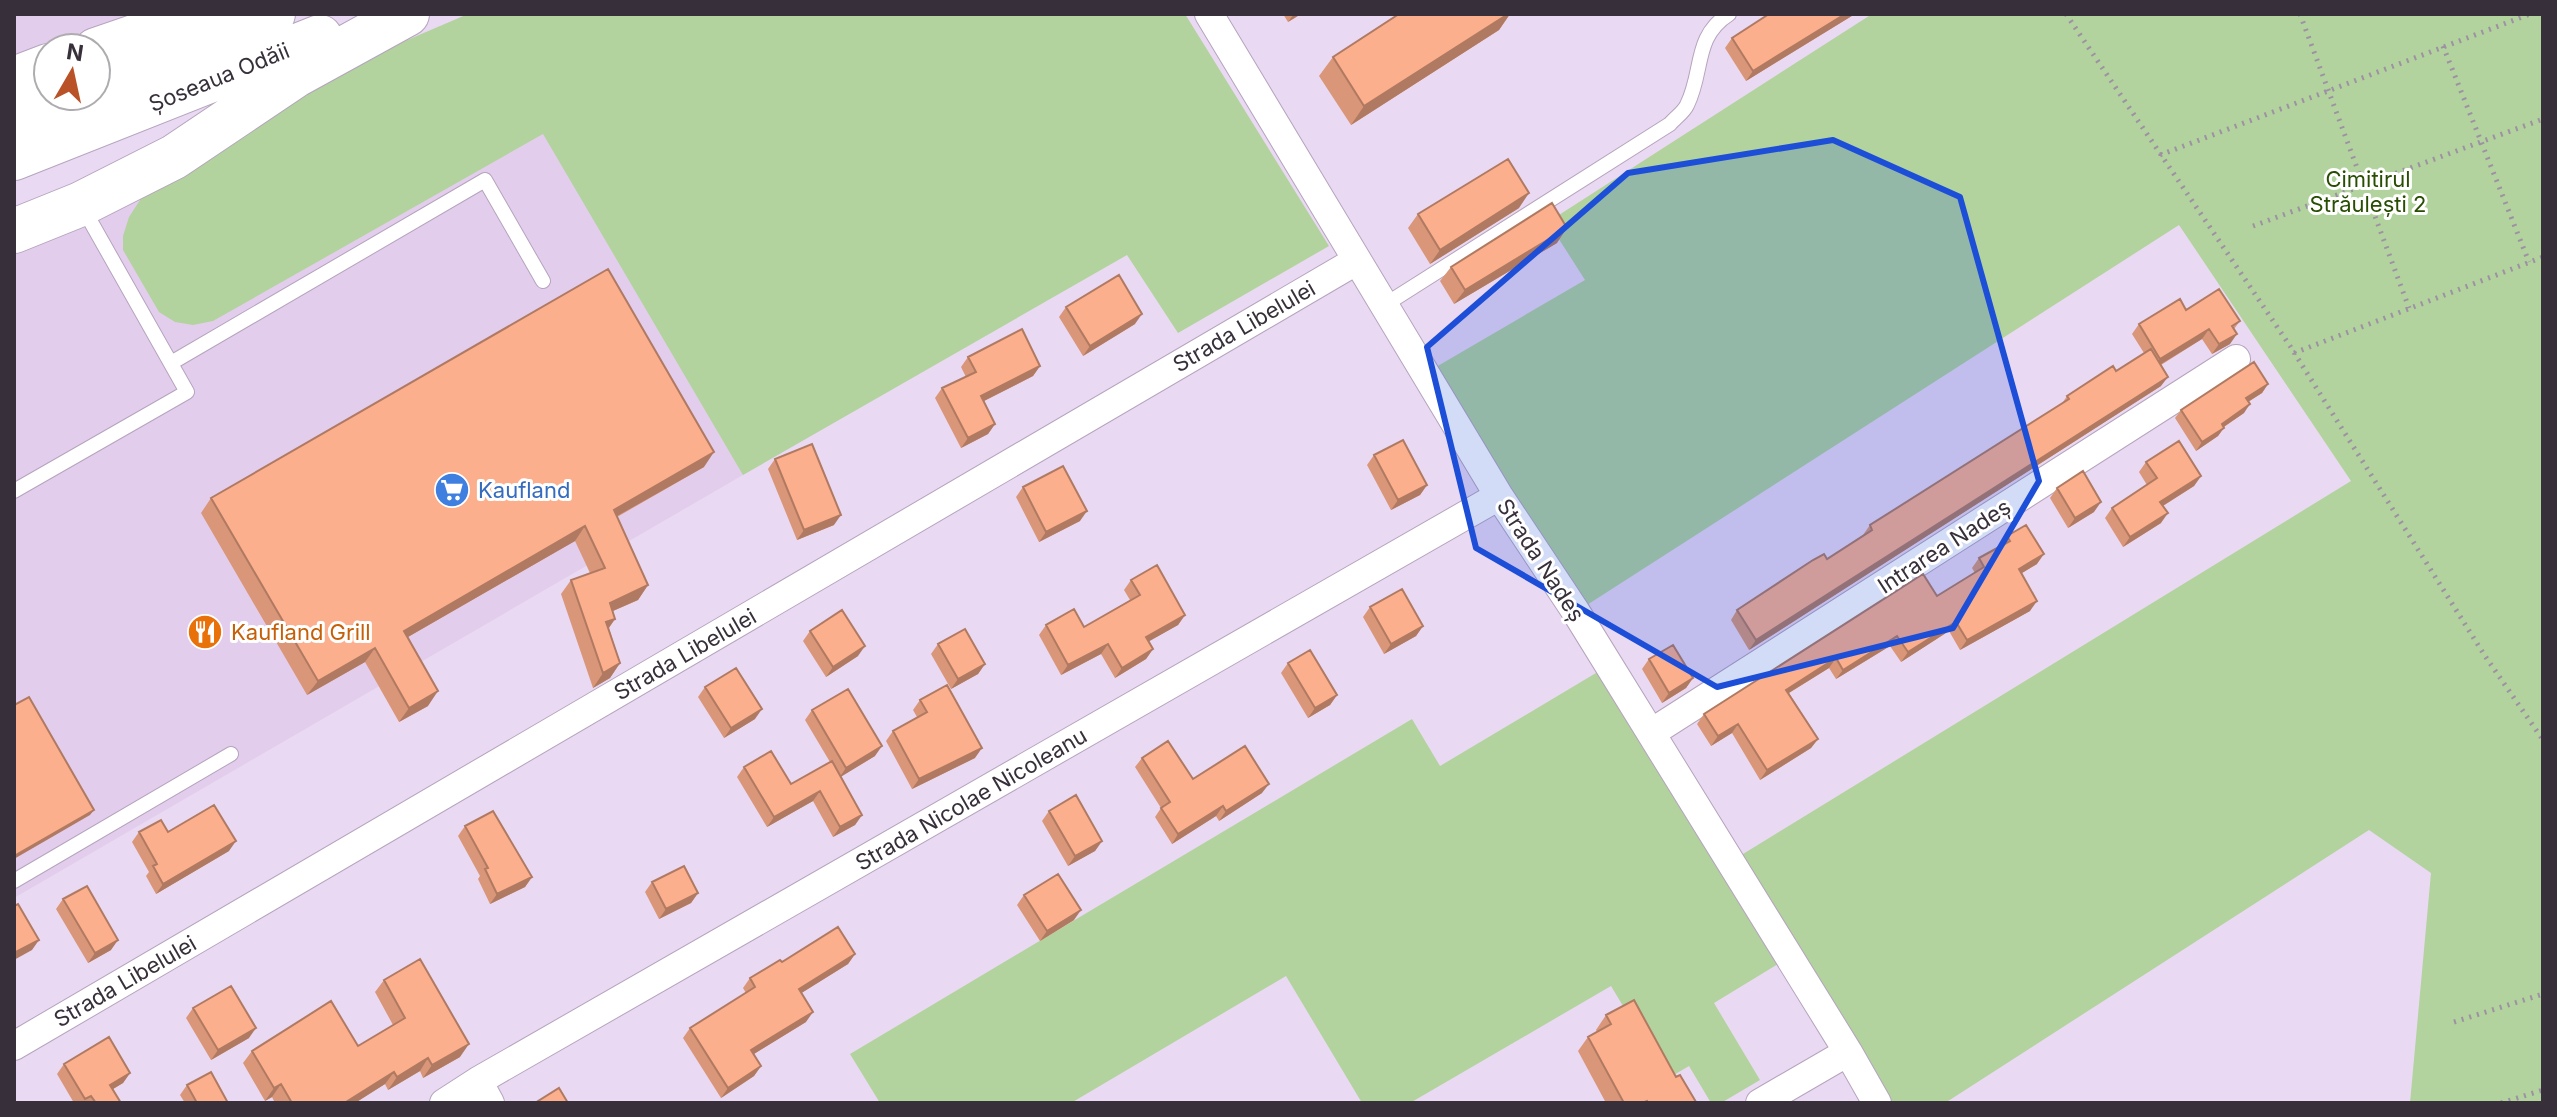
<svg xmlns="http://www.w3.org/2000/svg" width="2557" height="1117" font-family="Inter,sans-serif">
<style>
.built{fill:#e3cded}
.green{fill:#b2d39d}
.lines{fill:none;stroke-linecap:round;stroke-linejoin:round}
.lane-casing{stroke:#b5a4bd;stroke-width:16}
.street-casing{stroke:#b5a4bd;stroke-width:30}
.primary-casing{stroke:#b5a4bd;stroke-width:46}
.path{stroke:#9e91a4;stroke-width:5;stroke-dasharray:2 6;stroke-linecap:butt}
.lane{stroke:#fff;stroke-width:14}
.street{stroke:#fff;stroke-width:28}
.primary{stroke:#fff;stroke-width:44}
.wall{fill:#d99678}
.shaded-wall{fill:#b07a62}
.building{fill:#fcaf8c;stroke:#b07a62;stroke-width:2}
.marked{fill:#1d4ed8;fill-opacity:0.2;stroke:#1d4ed8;stroke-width:6;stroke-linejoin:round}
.labels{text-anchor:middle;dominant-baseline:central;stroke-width:6;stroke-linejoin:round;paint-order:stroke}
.street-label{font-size:22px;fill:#37303a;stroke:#fff}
.park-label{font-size:22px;fill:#294d02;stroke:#fff}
.shop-label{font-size:22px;fill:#366cbe;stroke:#fff;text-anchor:start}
.food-label{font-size:22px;fill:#c56008;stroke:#fff;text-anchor:start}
</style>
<rect width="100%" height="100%" fill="#ead9f3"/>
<!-- built -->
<path class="built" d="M14,14H151L62,48H48L14,66Z
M468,14L836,421L14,898V244Z"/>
<!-- green -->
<path class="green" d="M468,14H1185L1329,246L1178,333L1127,255L743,475L543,134L213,321L193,325L175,322L159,312L123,250V236L129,217L142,197L328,74Z
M1872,14H2543V1103H2410L2431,873L2369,830L1945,1103H1883L1730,862L2351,481L2179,225L1576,612L1424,374L1585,280L1548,222Z
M1601,670L1778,964L1714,1003L1760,1080L1721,1103H1711L1689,1066L1667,1079L1611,986L1410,1103H1362L1286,976L1071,1103H880L850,1054L1412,719L1440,766Z"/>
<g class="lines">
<!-- lane casing -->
<g class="lane-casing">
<path id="lane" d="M1383,306L1670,124C1675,118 1684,112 1687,105C1704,71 1693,37 1729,14
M171,363L485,180L543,281
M14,491L187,392L83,208
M14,881L231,754"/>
</g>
<!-- street casing -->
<g class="street-casing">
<path id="street" d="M1209,14L1499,496L1576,612L1848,1052L1877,1103
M1651,733L2236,359
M14,1046L1356,261
M478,1081L490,1103
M444,1103L478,1081L1499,496
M1760,1103L1848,1052"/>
</g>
<!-- primary casing -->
<g class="primary-casing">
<path id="primary" d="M96,50L201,14
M14,79L48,66
M96,87L273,14
M14,121L75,96
M14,158L320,37
M14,231L81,204L174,157L296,75L407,14"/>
</g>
<!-- path -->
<path class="path" d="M2066,14L2290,346L2485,656L2543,740
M2300,14L2409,308
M2443,46L2529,262
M2160,155L2530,14
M2253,226L2543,119
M2294,353L2543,257
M2454,1022L2543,994
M2501,1103L2543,1090"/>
<!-- lane -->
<use href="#lane" class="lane"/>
<!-- street -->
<use href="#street" class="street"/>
<!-- primary -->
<use href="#primary" class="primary"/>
</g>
<!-- wall -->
<path class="wall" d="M1283,14H1301L1288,22Z
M1399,14H1510L1499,30L1351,125L1319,76L1333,57Z
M1855,14L1746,81L1725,48L1732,38Z
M1519,208L1430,264L1408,228L1418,214Z
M1557,243L1454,304L1440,281L1451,267Z
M1066,307L1135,324L1083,356L1059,317Z
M2186,310L2240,321L2234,329L2230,344L2212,354L2202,339L2161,365V386L1749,650L1731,620L1737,610L1827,559L1863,535L1870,525L2061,405L2067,396L2116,371L2144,353L2132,334L2139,324Z
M968,357L1040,366L1033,376L984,401L995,424L988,434L961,448L935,398L942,388L966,377L961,367Z
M2268,384L2262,393L2248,402L2244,413L2224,427L2218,436L2196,451L2175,418L2181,410Z
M1374,455L1427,485L1420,495L1391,510L1367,465Z
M775,459L834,525L797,540L768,469Z
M2146,462L2201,476L2194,486L2163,506L2161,523L2123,547L2105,518L2112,508L2147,485L2139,472Z
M704,467L617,517L648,585L638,600L613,611L615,619L609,628L620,663L610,678L593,688L561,594L571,580L590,573L575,541L408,637L428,706L399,722L365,662L307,695L201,513L211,498Z
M1023,487L1080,521L1039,542L1016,497Z
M2057,488L2094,512L2068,528L2050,498Z
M2007,536L2037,564L2022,573L2030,611L1960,650L1949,631L1901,662L1890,646L1836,679L1829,668L1789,693L1818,739L1811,748L1760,780L1732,733L1711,746L1697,724L1704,714L1937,596L1975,573L1972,568L1979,558L2000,546Z
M1131,580L1185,615L1178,625L1149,641L1153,649L1146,659L1115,678L1101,654L1061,675L1039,635L1046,625L1084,627L1130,600L1124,590Z
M1370,607L1423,626L1416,636L1384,654L1363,617Z
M810,631L858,656L826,677L803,641Z
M938,644L985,664L978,674L951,689L931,654Z
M1649,659L1693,678L1686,688L1662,703L1642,669Z
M1288,663L1337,695L1330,705L1308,718L1281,673Z
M705,687L755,719L724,738L698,697Z
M920,700L975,758L912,789L886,741L893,731L917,717L913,710Z
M812,710L875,756L841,776L862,815L855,825L833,837L813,801L767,827L737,777L744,767L791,784L830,762L805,720Z
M1142,758L1193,779L1262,793L1219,821L1216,816L1172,844L1155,817L1161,808L1135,767Z
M1049,811L1102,841L1095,851L1068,866L1042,821Z
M465,826L532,877L525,887L490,904L478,879L480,876L458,836Z
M139,832H168L229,851L156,894L146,876L149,872L132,842Z
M652,882L698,893L691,903L659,919L645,892Z
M1024,895L1074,920L1040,941L1017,905Z
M63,899L111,950L88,963L56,909Z
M855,954L848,964L801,993L806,1022L754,1054L761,1066L754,1076L721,1098L683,1038L690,1028L746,993L743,988L750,978L782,962Z
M384,980L460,1057L423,1078L420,1071L388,1090L385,1084L355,1103H275L272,1097L265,1101L243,1063L252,1051L358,1046L393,1025L375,992Z
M193,1008L249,1038L211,1060L186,1018Z
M1606,1015L1676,1077L1695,1103H1606L1578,1051L1588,1037L1597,1032L1596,1030Z
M64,1064L130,1073L123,1083L113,1089L121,1103H74L57,1074Z
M187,1085L228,1103H185L180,1095Z"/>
<!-- shaded-wall -->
<path class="shaded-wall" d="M1294,14H1301L1288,22Z
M1508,14H1510L1499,30L1351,125L1364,106Z
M1845,14H1855L1746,81L1753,71Z
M1529,193L1519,208L1430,264L1440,250Z
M1567,228L1557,243L1454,304L1465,290Z
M1142,314L1135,324L1083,356L1090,346Z
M2209,329L2202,339L2153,369L2160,359Z
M2237,334L2230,344L2212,354L2219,344Z
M1040,366L1033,376L974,406L981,396Z
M2168,377L2161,386L1749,650L1756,640Z
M2268,384L2262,393L2240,407L2246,398Z
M2250,404L2244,413L2216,432L2222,424Z
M995,424L988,434L961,448L968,438Z
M2224,428L2218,436L2196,451L2202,442Z
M714,452L704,467L603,524L614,510Z
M2201,476L2194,486L2153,512L2160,502Z
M1427,485L1420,495L1391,510L1398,500Z
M2101,502L2094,512L2068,528L2075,518Z
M1087,511L1080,521L1039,542L1046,532Z
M2168,513L2161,523L2123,547L2130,537Z
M841,515L834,525L797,540L804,530Z
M585,526L575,541L394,645L404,631Z
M2044,554L2037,564L2012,579L2019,569Z
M648,585L638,600L599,617L610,603Z
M2037,601L2030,611L1960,650L1967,640Z
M1185,615L1178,625L1139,647L1146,637Z
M615,619L605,633L606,622Z
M1956,622L1949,631L1901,662L1908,652Z
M1423,626L1416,636L1384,654L1391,644Z
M1897,636L1890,646L1836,679L1843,670Z
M1108,644L1101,654L1061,675L1068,665Z
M865,646L858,656L826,677L833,667Z
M375,648L365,662L307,695L318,681Z
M1153,649L1146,659L1115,678L1122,668Z
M1836,658L1829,668L1779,699L1786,690Z
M620,663L610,678L593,688L603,673Z
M985,664L978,674L951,689L958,679Z
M1693,678L1686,688L1662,703L1669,693Z
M438,691L428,706L399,722L409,708Z
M1337,695L1330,705L1308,718L1315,708Z
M762,709L755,719L724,738L731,728Z
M1738,724L1732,733L1711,746L1718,736Z
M1818,739L1811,748L1760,780L1767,770Z
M882,746L875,756L839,778L846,768Z
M982,748L975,758L912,789L919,779Z
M1269,784L1262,793L1219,821L1226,811Z
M820,791L813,801L767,827L774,817Z
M1223,806L1216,816L1172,844L1178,834Z
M94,810L90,815L14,859V856Z
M862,815L855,825L833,837L840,827Z
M236,841L229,851L156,894L163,884Z
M1102,841L1095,851L1068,866L1075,856Z
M532,877L525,887L490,904L497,894Z
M698,893L691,903L659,919L666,909Z
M1081,910L1074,920L1040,941L1047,931Z
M39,940L32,950L14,960V953Z
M118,940L111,950L88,963L95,953Z
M855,954L848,964L792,999L799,989Z
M813,1012L806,1022L744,1060L751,1050Z
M256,1028L249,1038L211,1060L218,1050Z
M469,1044L460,1057L423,1078L432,1065Z
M428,1058L420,1071L388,1090L397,1077Z
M761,1066L754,1076L721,1098L728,1088Z
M394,1072L385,1084L355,1103H345Z
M130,1073L123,1083L103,1095L110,1085Z
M281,1084L272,1097L265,1101L274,1088Z"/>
<!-- building -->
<path class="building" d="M1399,14H1508L1364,106L1333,57Z
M1769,14H1845L1753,71L1732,38Z
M1508,159L1529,193L1440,250L1418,214Z
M1552,203L1567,228L1465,290L1451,267Z
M608,269L714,452L614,510L648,585L610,603L615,619L606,622L620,663L603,673L571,580L605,568L585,526L404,631L438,691L409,708L375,648L318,681L211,498Z
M1119,275L1142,314L1090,346L1066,307Z
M2219,289L2240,321L2232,326L2237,334L2219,344L2209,329L2160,359L2139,324L2180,299L2186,310Z
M1022,329L1040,366L981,396L995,424L968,438L942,388L976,372L968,357Z
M2151,349L2168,377L1756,640L1737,610L1813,560L1824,554L1827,559L1872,530L1870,525L2069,399L2067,396L2113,366L2116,371Z
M2254,362L2268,384L2246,398L2250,404L2222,424L2224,428L2202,442L2181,410Z
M1403,440L1427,485L1398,500L1374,455Z
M2179,441L2201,476L2160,502L2168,513L2130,537L2112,508L2157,478L2146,462Z
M812,444L841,515L804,530L775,459Z
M1063,466L1087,511L1046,532L1023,487Z
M2083,471L2101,502L2075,518L2057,488Z
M2026,525L2044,554L2019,569L2037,601L1967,640L1956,622L1908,652L1897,636L1843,670L1836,658L1786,690L1818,739L1767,770L1738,724L1718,736L1704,714L1923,574L1937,596L1984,567L1979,558L2010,541L2007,536Z
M1157,565L1185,615L1146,637L1153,649L1122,668L1108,644L1068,665L1046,625L1074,609L1084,627L1140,595L1131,580Z
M1402,589L1423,626L1391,644L1370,607Z
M842,610L865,646L833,667L810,631Z
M965,629L985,664L958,679L938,644Z
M1673,645L1693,678L1669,693L1649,659Z
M1310,650L1337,695L1315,708L1288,663Z
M736,668L762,709L731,728L705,687Z
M947,685L982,748L919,779L893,731L927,712L920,700Z
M848,689L882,746L846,768L812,710Z
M29,697L94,810L14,856V705Z
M1168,741L1193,779L1245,746L1269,784L1226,811L1223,806L1178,834L1161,808L1170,802L1142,758Z
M771,751L791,784L832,761L862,815L840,827L820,791L774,817L744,767Z
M1076,795L1102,841L1075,856L1049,811Z
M214,805L236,841L163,884L153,866L157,864L139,832L161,820L168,832Z
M493,811L532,877L497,894L485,869L488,868L465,826Z
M684,866L698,893L666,909L652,882Z
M1058,874L1081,910L1047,931L1024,895Z
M87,886L118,940L95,953L63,899Z
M18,904L39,940L14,953V906Z
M838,927L855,954L799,989L813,1012L751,1050L761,1066L728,1088L690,1028L755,987L750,978L780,960L782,962Z
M420,959L469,1044L432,1065L428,1058L397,1077L394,1072L346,1102V1103H292L281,1084L274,1088L252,1051L331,1001L358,1046L405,1018L384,980Z
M231,986L256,1028L218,1050L193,1008Z
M1634,1000L1676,1077L1680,1075L1696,1102L1693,1103H1648L1647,1101L1642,1103H1624L1588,1037L1611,1024L1606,1015Z
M109,1037L130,1073L110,1085L121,1103H96L91,1096L85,1099L64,1064Z
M211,1072L228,1103H197L187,1085Z
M559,1088L568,1103H535Z"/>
<!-- marked area -->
<path class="marked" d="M1833,140L1960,197L2039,481L1953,628L1717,687L1476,548L1427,347L1628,173Z"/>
<!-- icons -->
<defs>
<g id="supermarket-disc" transform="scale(1.8)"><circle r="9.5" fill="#3f7fe0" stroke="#fff"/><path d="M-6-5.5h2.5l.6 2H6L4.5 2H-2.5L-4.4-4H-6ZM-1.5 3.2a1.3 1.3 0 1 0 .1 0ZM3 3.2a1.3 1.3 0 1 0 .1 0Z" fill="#fff"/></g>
<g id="restaurant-disc" transform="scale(1.8)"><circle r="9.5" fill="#e8710a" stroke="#fff"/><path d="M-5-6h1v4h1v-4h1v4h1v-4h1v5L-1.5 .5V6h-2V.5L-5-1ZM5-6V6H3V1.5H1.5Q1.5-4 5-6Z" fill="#fff"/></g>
</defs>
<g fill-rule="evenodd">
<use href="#supermarket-disc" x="452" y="490"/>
<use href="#restaurant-disc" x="205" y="632"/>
</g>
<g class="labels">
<!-- street labels -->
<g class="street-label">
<text transform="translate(219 77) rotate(-22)">Șoseaua Odăii</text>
<text transform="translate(1244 326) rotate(-30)">Strada Libelulei</text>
<text transform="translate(1944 546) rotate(-33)">Intrarea Nadeș</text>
<text transform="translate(1541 560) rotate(57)">Strada Nadeș</text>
<text transform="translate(685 654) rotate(-30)">Strada Libelulei</text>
<text transform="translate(971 799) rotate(-30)">Strada Nicolae Nicoleanu</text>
<text transform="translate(125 981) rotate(-30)">Strada Libelulei</text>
</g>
<!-- park labels -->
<g class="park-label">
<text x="2368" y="179">Cimitirul<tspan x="2368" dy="25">Străulești 2</tspan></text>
</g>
<!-- shop labels -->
<g class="shop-label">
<text x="478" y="490">Kaufland</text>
</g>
<!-- food labels -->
<g class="food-label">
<text x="231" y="632">Kaufland Grill</text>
</g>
</g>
<!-- border -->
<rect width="2557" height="1117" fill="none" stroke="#37303a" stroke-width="32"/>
<!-- north arrow -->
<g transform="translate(72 72) rotate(9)"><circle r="38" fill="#ffffff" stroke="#afacb0" stroke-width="2"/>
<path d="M0-6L14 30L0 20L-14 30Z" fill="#b95227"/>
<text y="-12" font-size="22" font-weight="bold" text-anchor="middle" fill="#37303a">N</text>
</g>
</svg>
